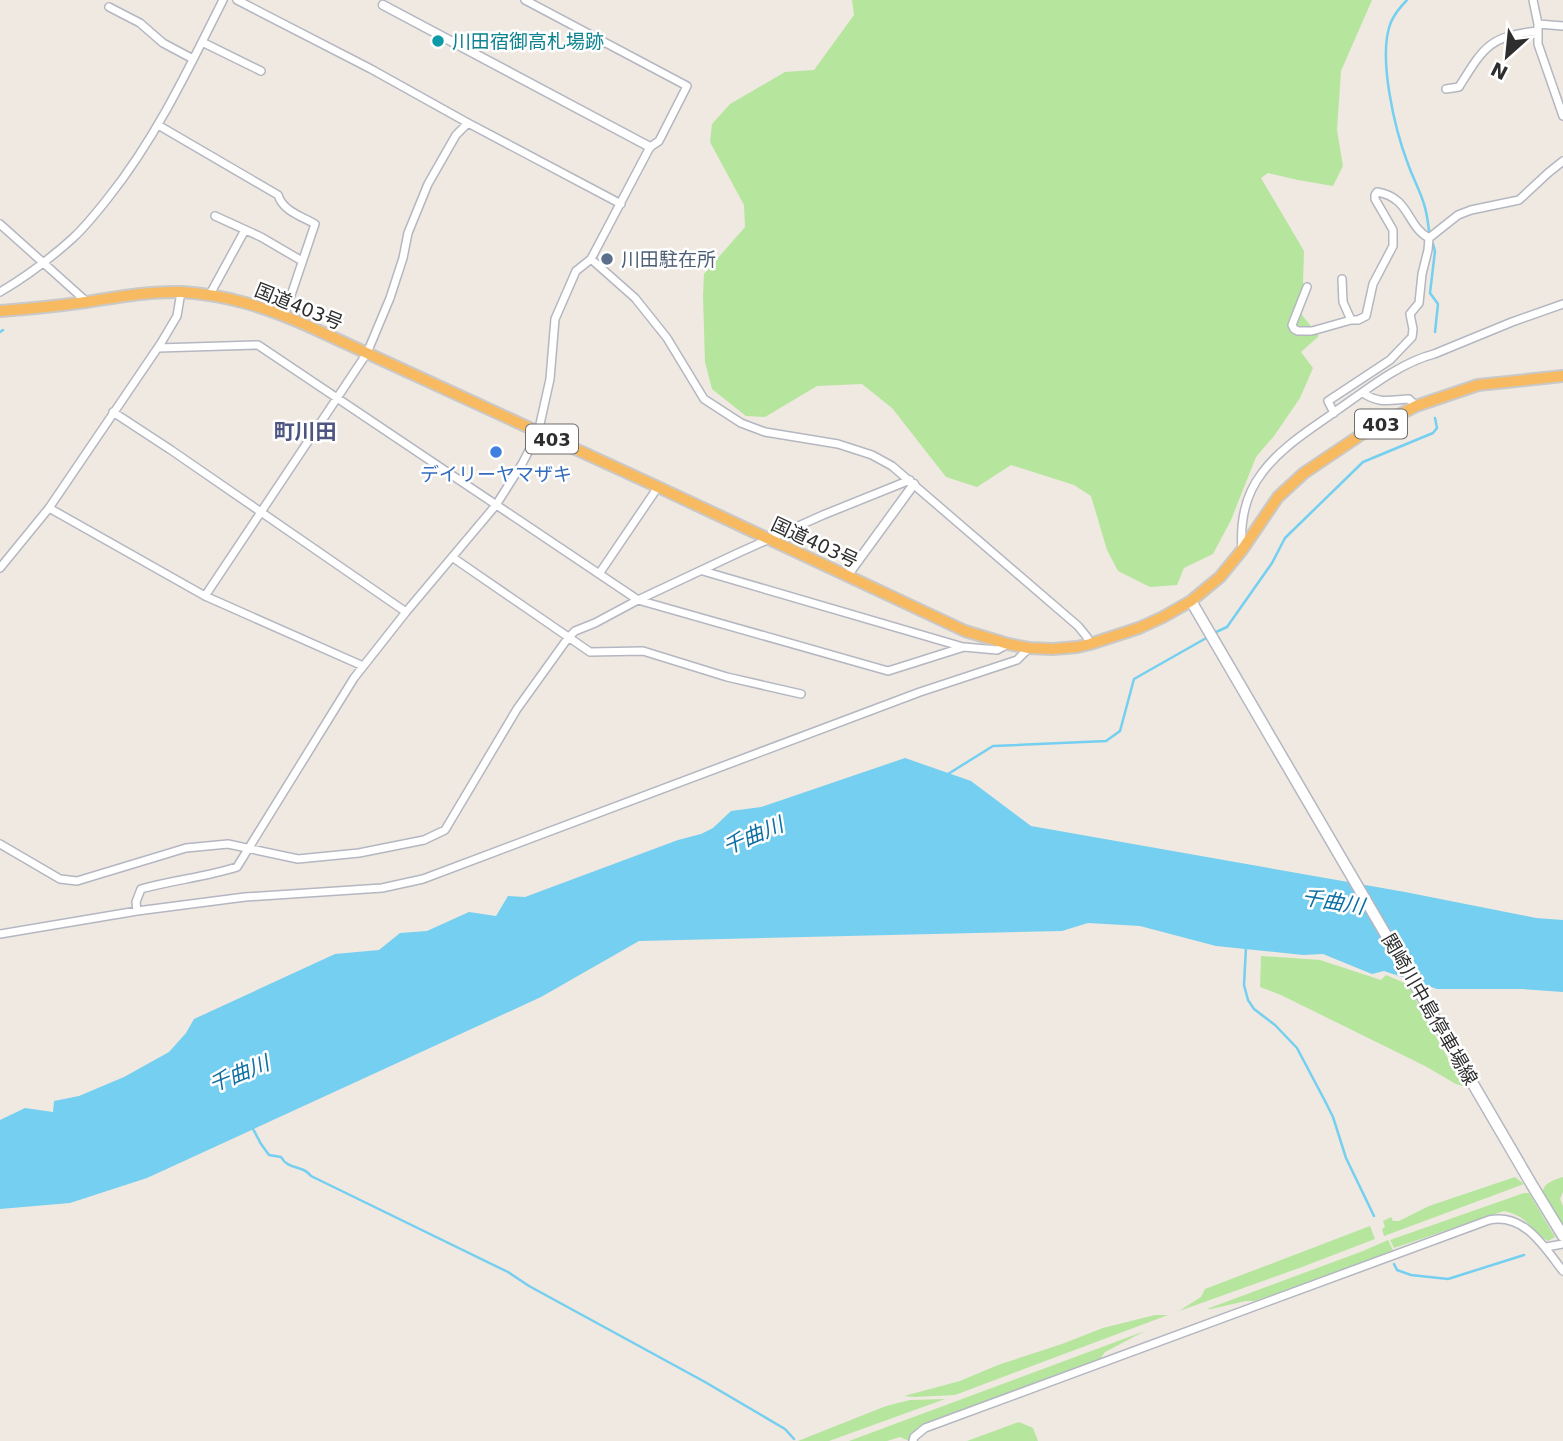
<svg xmlns="http://www.w3.org/2000/svg" width="1563" height="1441" font-family="'DejaVu Sans','Noto Sans JP',sans-serif">
<style>
.green{fill:#b6e59e}
.water{fill:#75cff0}
.lines{fill:none;stroke-linecap:round;stroke-linejoin:round}
.stream{stroke:#75cff0;stroke-width:2.5}
.minor-casing{stroke:#b4b7c1;stroke-width:10}
.tertiary-casing{stroke:#b4b7c1;stroke-width:11}
.secondary-casing{stroke:#b4b7c1;stroke-width:13}
.trunk-casing{stroke:#c9c9c9;stroke-width:14}
.minor{stroke:#fff;stroke-width:7}
.tertiary{stroke:#fff;stroke-width:8}
.secondary{stroke:#fff;stroke-width:10}
.trunk{stroke:#f8ba60;stroke-width:10}
.culture-dot{fill:#0f9aa8;stroke:#fff;stroke-width:2.5}
.service-dot{fill:#5c6f8a;stroke:#fff;stroke-width:2.5}
.shop-dot{fill:#3f7fe0;stroke:#fff;stroke-width:2.5}
.labels{text-anchor:middle;dominant-baseline:central;stroke-width:5;stroke-linejoin:round;paint-order:stroke}
.shield{fill:#fff;stroke:#6d6d6d;stroke-width:2}
.shield-label{font-size:18px;font-weight:bold;fill:#2e2e2e}
.culture-label{font-size:19px;fill:#0d838f;stroke:#fff;text-anchor:start}
.service-label{font-size:19px;fill:#4e5e75;stroke:#fff;text-anchor:start}
.street-label{font-size:19px;fill:#2e2e2e;stroke:#fff}
.shop-label{font-size:19px;fill:#366cbe;stroke:#fff}
.neighbourhood-label{font-size:21px;font-weight:bold;fill:#4d5680;stroke:#fff}
.water-label{font-size:21px;font-style:italic;fill:#0d6fa3;stroke:#fff}
</style>
<rect width="100%" height="100%" fill="#efe9e1"/>
<!-- green -->
<path class="green" d="M852,0H1372L1341,71L1337,130L1343,166L1333,186L1298,180L1268,173L1261,178L1304,251L1302,315L1319,336L1301,352L1313,368L1300,398L1274,436L1256,457L1231,520L1213,554L1184,568L1177,585L1150,587L1118,571L1107,550L1091,496L1074,485L1011,465L977,487L946,477L892,408L862,384L817,386L765,417L746,416L712,389L705,362L703,296L704,274L745,227L744,205L710,142L712,124L730,104L785,72L814,70L854,15Z
M1261,956L1320,960L1381,980L1386,975L1407,984L1463,1086L1456,1084L1425,1066L1281,995L1260,987Z
M1515,1177L1524,1184L1384,1236L1382,1229L1385,1227L1383,1221L1391,1217L1393,1221H1399L1429,1206Z
M1563,1177V1192L1560,1199L1563,1206V1227C1558,1220 1541,1198 1543,1190C1545,1182 1557,1179 1563,1177Z
M1524,1193H1529L1555,1237L1548,1241C1530,1230 1528,1216 1504,1211L1394,1248L1390,1240Z
M1370,1226L1375,1239L1302,1267L1179,1311L1201,1297L1205,1289Z
M1388,1240L1393,1250L1347,1269L1255,1301H1246L1211,1309H1207L1363,1251Z
M1155,1315H1168L955,1395L915,1397L904,1396L960,1381L998,1365L1062,1344L1103,1328Z
M1145,1331L1105,1352L1100,1359L918,1427L909,1441L900,1437L887,1441H849Z
M945,1399L829,1441H798L886,1406L910,1400Z
M1019,1422L1033,1428L1038,1441H967Z"/>
<!-- water -->
<path class="water" d="M905,758L971,781L1031,826L1405,892L1536,918L1563,920V992L1522,989H1437L1384,971L1372,974L1323,954L1303,955L1216,946L1140,926L1088,923L1062,931L639,941L541,997L147,1178L70,1203L0,1209V1120L25,1108L53,1112L54,1101L79,1096L124,1077L169,1052L186,1033L194,1019L335,954L379,950L400,933L427,931L469,912L496,916L508,896L525,897L678,840L701,834L713,828L731,811L761,807Z"/>
<g class="lines">
<!-- stream -->
<path class="stream" d="M1407,0C1400,7 1395,13 1391,22C1377,56 1395,130 1408,164C1413,178 1420,191 1424,204C1427,213 1428,222 1429,231
M1433,244L1435,251L1430,293L1438,304L1435,332
M0,332L3,330
M1214,633L1227,627L1272,563L1285,538L1363,462L1433,433L1437,428L1435,418
M948,774L993,746L1106,741L1120,731L1134,679L1208,637
M1246,947L1244,985L1248,1000L1254,1009L1275,1025L1297,1048L1325,1101L1333,1117L1346,1158L1374,1216
M252,1127L261,1144L269,1155L281,1157C289,1171 302,1164 311,1176L508,1272L529,1286L705,1382L785,1429L794,1439
M1394,1264L1397,1270L1411,1275L1448,1279L1524,1255"/>
<!-- minor casing -->
<g class="minor-casing">
<path id="minor" d="M237,0L371,69L468,123L621,204
M1533,0L1538,24V44L1563,116
M109,7L140,23L163,43L193,59
M1538,24L1563,26
M202,42L261,71
M1446,89L1459,87C1484,47 1489,36 1538,31
M158,125L278,195C283,211 301,216 315,224L284,316
M215,216L261,237L302,261
M0,224L87,302
M591,259L635,298L667,338L704,399L741,423L765,432L838,444L872,455L892,466L1078,626L1087,637L1090,644
M1342,279L1343,302L1351,320
M1307,287L1292,325L1294,329L1298,331H1312L1351,320H1358L1366,316L1373,284L1393,246V230L1375,199V195L1377,192C1410,197 1407,227 1429,238
M0,292C24,278 52,257 73,238C86,226 97,212 108,198C156,138 189,68 223,0
M209,296L245,230
M158,348L258,345L638,600L888,671L964,647L997,650L1008,644
M1363,393C1379,404 1390,400 1409,399L1416,406
M113,412L171,450L406,612
M1334,413L1328,401L1390,360L1412,337L1413,329L1410,314L1419,303L1422,274L1428,250L1429,238L1458,215L1471,210L1519,200L1548,173L1563,161
M49,508L205,596L363,666
M1242,550C1240,523 1245,495 1262,473C1281,447 1310,430 1336,411C1365,391 1399,363 1434,354L1512,322L1563,304
M452,557L590,652L643,651L727,677L801,694
M0,568L49,508L161,343L177,316L181,292
M703,571L963,647
M599,574L658,487
M205,596L367,353L390,298L403,258L408,233L428,184L456,135L468,123
M0,844L60,879L77,881L186,848L228,844L298,859L359,853L424,840L445,830L517,709L568,638L575,631L595,623L638,600L738,553L823,515L910,480
M137,911L136,902L141,889C173,880 206,877 237,867L354,678L406,612L496,505L522,464L538,433L550,379L555,319L576,271L591,259L650,147L659,141L687,86L525,0
M0,934L137,911L245,897L382,888L423,879L920,692L1017,660L1029,648
M1546,1247L1563,1244
M913,1441L914,1437L925,1428L1489,1220C1525,1213 1544,1247 1563,1271"/>
</g>
<!-- tertiary casing -->
<g class="tertiary-casing">
<path id="tertiary" d="M383,5L650,147
M847,576L914,484"/>
</g>
<!-- secondary casing -->
<g class="secondary-casing">
<path id="secondary" d="M1191,601L1532,1185L1563,1236"/>
</g>
<!-- trunk casing -->
<g class="trunk-casing">
<path id="trunk" d="M0,311C29,309 57,306 86,302C118,297 149,291 182,292C227,295 265,307 306,325L658,487L965,631L1008,644L1029,648L1053,649L1077,647L1090,644L1139,628L1163,617L1191,601L1220,577L1242,550L1278,497L1304,473L1362,434L1416,406L1478,385L1563,376"/>
</g>
<!-- minor -->
<use href="#minor" class="minor"/>
<!-- tertiary -->
<use href="#tertiary" class="tertiary"/>
<!-- secondary -->
<use href="#secondary" class="secondary"/>
<!-- trunk -->
<use href="#trunk" class="trunk"/>
</g>
<!-- markers -->
<circle class="culture-dot" cx="438" cy="41" r="7"/>
<circle class="service-dot" cx="607" cy="259" r="7"/>
<circle class="shop-dot" cx="496" cy="452" r="7"/>
<g class="labels">
<!-- shield labels -->
<g class="shield">
<rect x="1355" y="409.5" width="52" height="29" rx="5"/>
<rect x="526" y="424.5" width="52" height="29" rx="5"/>
</g>
<g class="shield-label">
<text x="1381" y="424">403</text>
<text x="552" y="439">403</text>
</g>
<!-- culture labels -->
<g class="culture-label">
<text x="452" y="41">川田宿御高札場跡</text>
</g>
<!-- service labels -->
<g class="service-label">
<text x="621" y="259">川田駐在所</text>
</g>
<!-- street labels -->
<g class="street-label">
<text transform="translate(299 306) rotate(22)">国道403号</text>
<text transform="translate(815 542) rotate(25)">国道403号</text>
<text transform="translate(1430 1009) rotate(60)">関崎川中島停車場線</text>
</g>
<!-- shop labels -->
<g class="shop-label">
<text x="496" y="474">デイリーヤマザキ</text>
</g>
<!-- neighbourhood labels -->
<g class="neighbourhood-label">
<text x="305" y="432">町川田</text>
</g>
<!-- water labels -->
<g class="water-label">
<text transform="translate(753 836) rotate(-23)">千曲川</text>
<text transform="translate(1333 902) rotate(9)">千曲川</text>
<text transform="translate(239 1074) rotate(-22)">千曲川</text>
</g>
</g>
<!-- north arrow -->
<g transform="translate(1507 56) rotate(207)" stroke="#ffffff" stroke-width="5" paint-order="stroke">
<path d="M0-5L12 26L0 18L-12 26Z" fill="#2e2e2e"/>
<text y="-10" font-size="19" font-weight="bold" text-anchor="middle" fill="#2e2e2e">N</text>
</g>
</svg>
